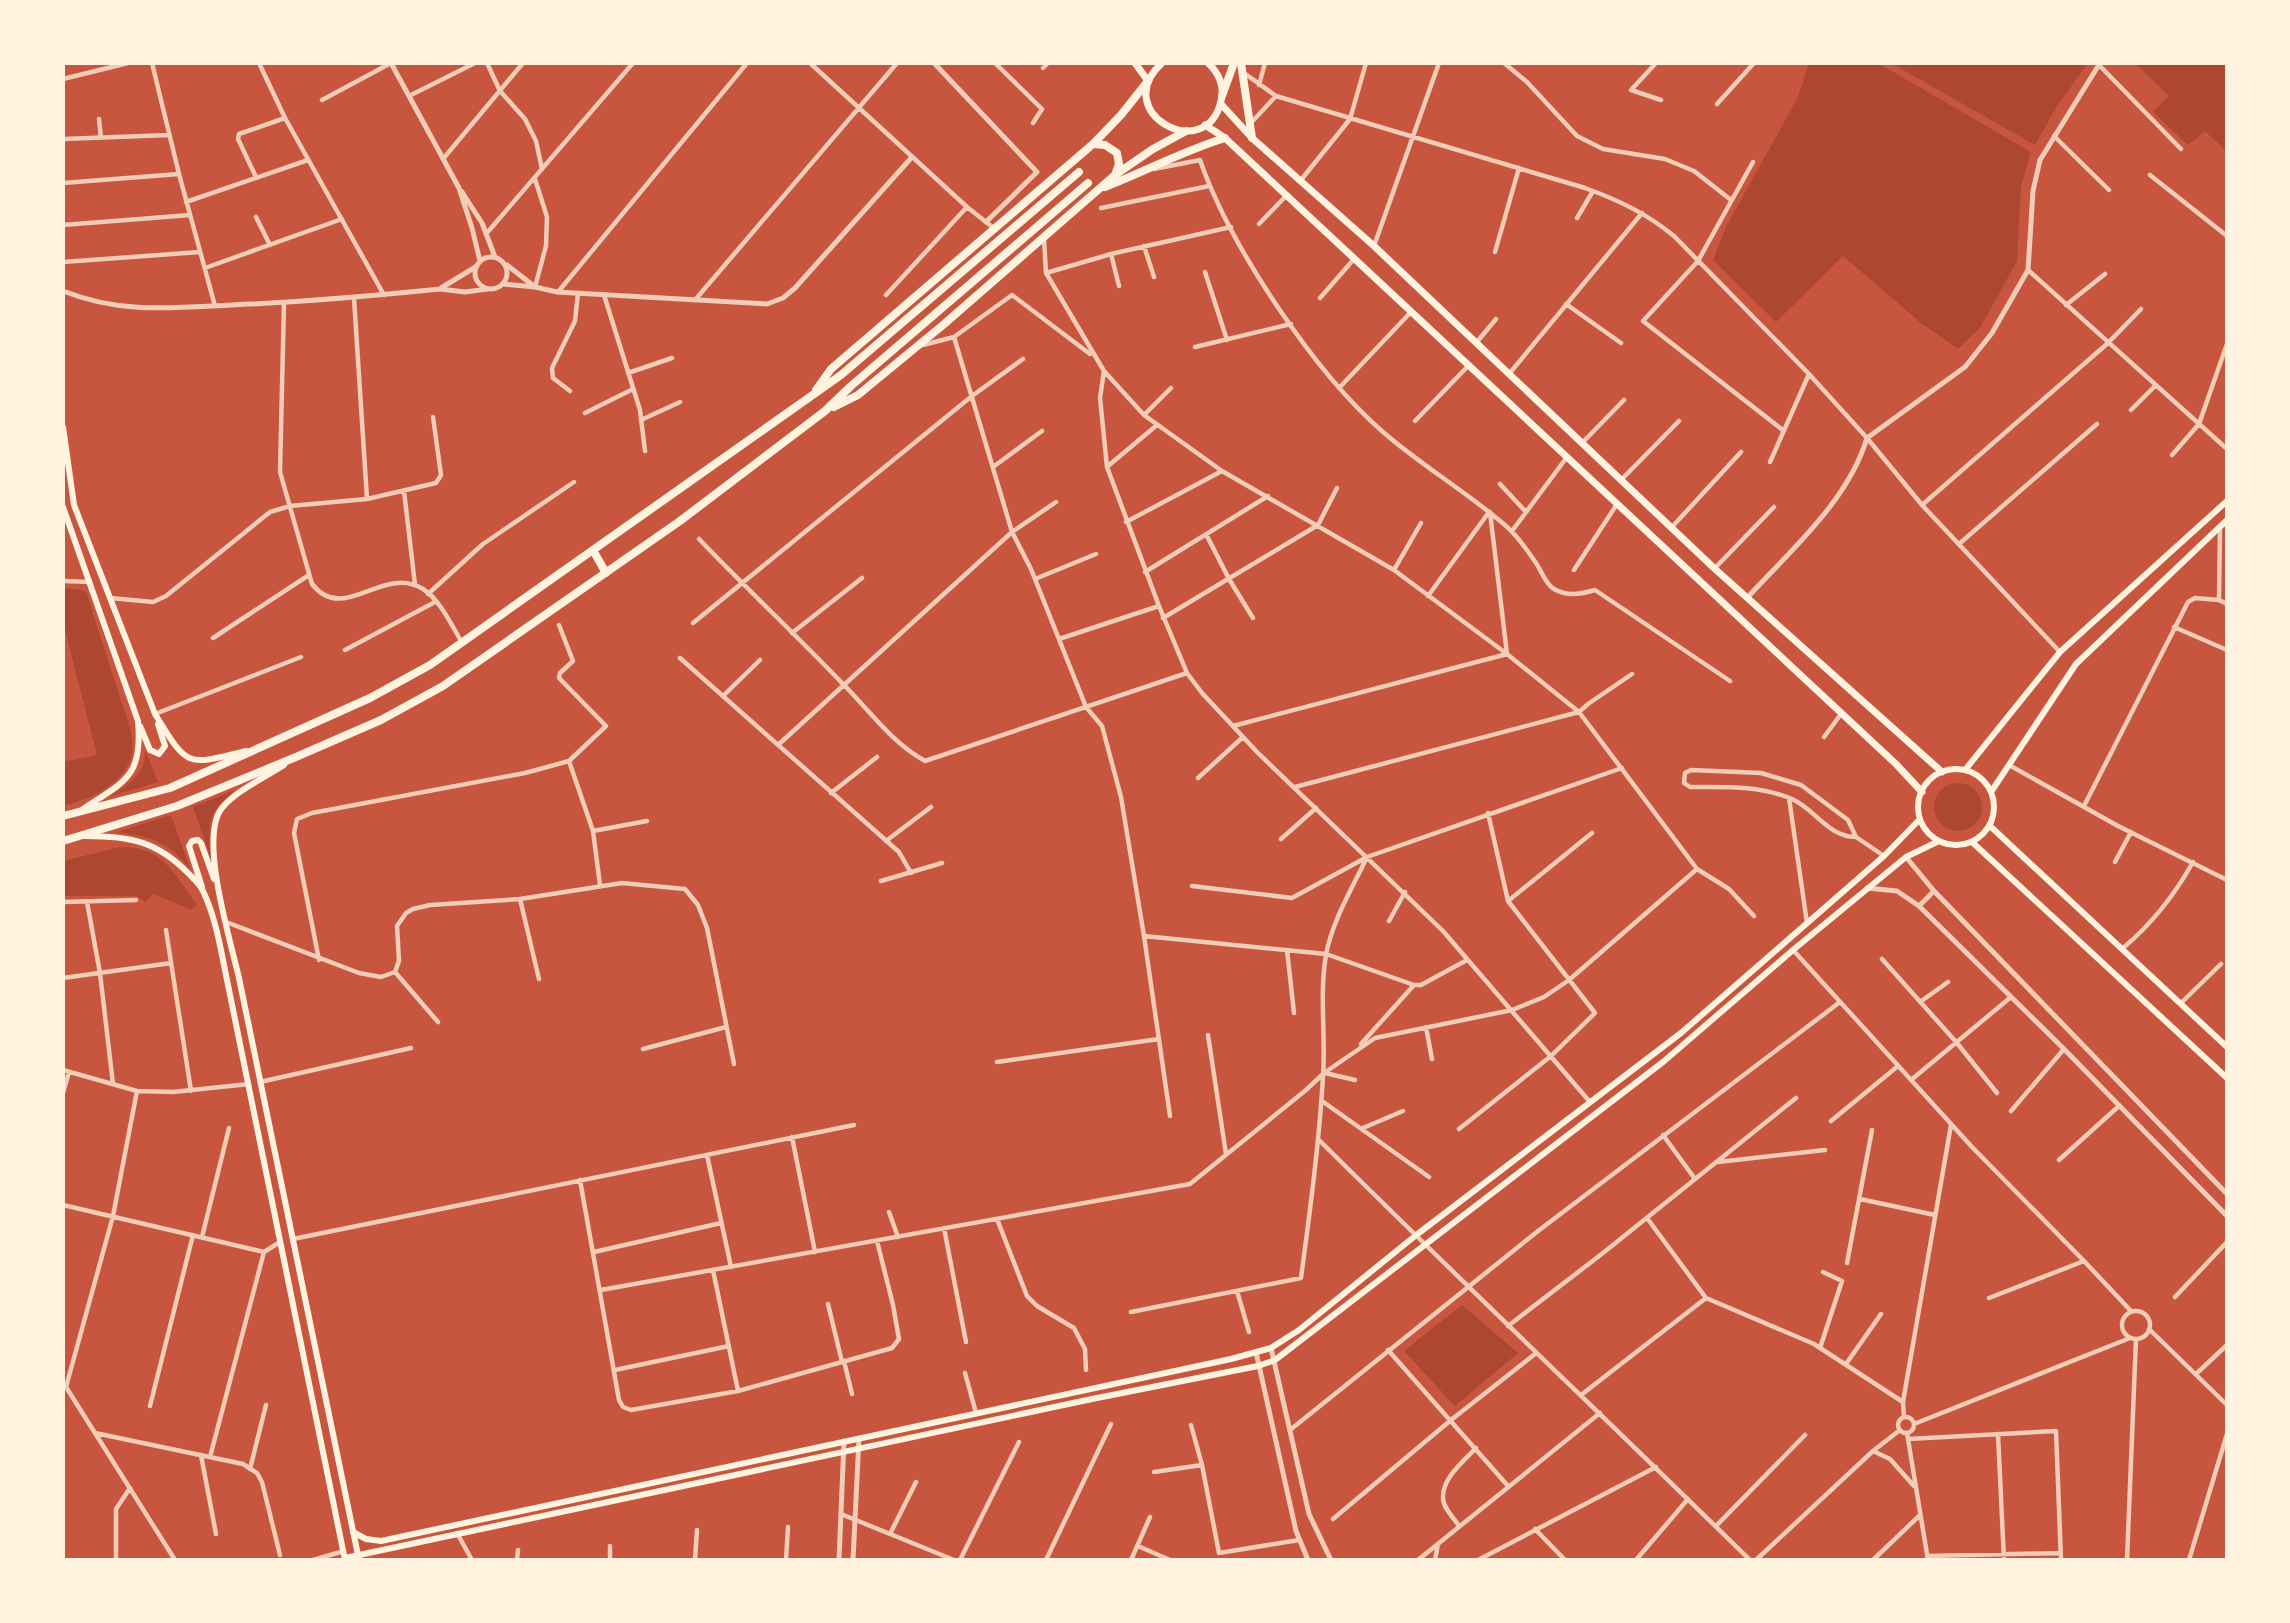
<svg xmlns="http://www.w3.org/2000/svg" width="2290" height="1623" font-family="'Public Sans',sans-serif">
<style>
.green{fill:#ae4732}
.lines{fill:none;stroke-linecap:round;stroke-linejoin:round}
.minor{stroke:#f1ccb7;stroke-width:4.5}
.tertiary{stroke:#f1ccb7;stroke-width:5}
.secondary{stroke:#fff3e0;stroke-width:6}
.primary{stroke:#fff3e0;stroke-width:7}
.trunk{stroke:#fff3e0;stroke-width:8}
</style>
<rect width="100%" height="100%" fill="#c8553d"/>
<!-- green -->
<path class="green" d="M1809,63H1878L2031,152L2021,186L2017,261L1980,328L1958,349L1921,323L1843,256L1776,322L1713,260L1726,227L1798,97Z
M1891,63H2088L2055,109L2035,145Z
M2135,63H2227L2226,151L2205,131L2188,145L2153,112L2169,96Z
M63,588L82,590L87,594C97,626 107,658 118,691C123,709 135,734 132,753C127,783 89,800 63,806V762L97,755L63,622Z
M145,750L158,782L111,796C128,785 147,773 145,750Z
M1934 807a24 24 0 1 1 48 0a24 24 0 1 1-48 0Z
M235,790C206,813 208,824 211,858L193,807Z
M171,815L190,869C167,841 152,837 117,832Z
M120,847C163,846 174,874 197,905L191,910L154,894L145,902L137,896H63V861Z
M1462,1305L1518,1353L1455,1406L1404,1351Z"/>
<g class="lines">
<!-- minor -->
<path class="minor" d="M152,63L179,174L215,306
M259,63L285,118L384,295
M487,63L500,91L525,119L536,141L542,169
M810,63L967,207L995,229
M995,63L1042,109L1033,123
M1504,63L1527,82L1577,136L1603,149L1665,159L1694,171L1731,200
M1656,63L1631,90L1661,100
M2099,65L2181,149
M1043,68L1048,63
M1244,73L1276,96L1585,188C1618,200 1646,213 1674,236L1809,374L1867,438L1922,505L2060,652
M63,79L128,63
M1259,85L1265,63
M409,96L475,63
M322,100L391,63
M1717,104L1754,63
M99,119L101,138
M1250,124L1276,96
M2054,136L2109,190
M63,139L169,135
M443,159L523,63
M1753,162L1698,261L1643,321L1784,431
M1154,169L1200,160C1230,246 1314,372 1383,432C1422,466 1467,492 1506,526C1518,536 1527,550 1536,563C1541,570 1546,585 1554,589C1568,597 1581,594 1595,590L1730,681
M2150,175L2227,236
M256,177L238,139L239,134L285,118
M1301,180L1350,119L1366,63
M63,183L179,174
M186,202L308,160
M1101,208L1209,186
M256,217L270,245
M1577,218L1593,191
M1259,224L1286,196
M63,225L190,215
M486,234L633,63
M1044,239L1046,273L1104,371L1144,415L1222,471L1394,570L1507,654L1579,712L1697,869L1729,889L1754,916
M1144,246L1154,277
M1374,246L1439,63
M1495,252L1519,168
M1111,254L1119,286
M63,262L200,252
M205,268L342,219
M2028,270L2227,449
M1205,272L1227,340
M1046,273L1111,254L1231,227
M535,287L546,246L547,217L535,179
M558,292L747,63
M604,295L640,410L645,451
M886,295L967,207
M354,298L367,499
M1320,298L1354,259
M695,300L897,63
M284,303L280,472L312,584C344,625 382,564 423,589C440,600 451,624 461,641
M1566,304L1621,343
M2066,305L2105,274
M954,337L1012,532L1031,569L1086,707L1102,726L1121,797L1144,936L1170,1116
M1476,343L1496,319
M923,345L954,337L1012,295L1090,354
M1195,347L1291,324
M1104,371L1100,398L1107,467L1159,606L1187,673L1202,693L1258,753L1443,931L1590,1102
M628,373L672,358
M1509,374L1642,213
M1339,388L1411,312
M570,391L553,378L552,368L575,321L578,293
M2131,410L2156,385
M585,413L633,389
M1144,415L1171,388
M641,420L680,402
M1415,421L1469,365
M1582,443L1624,400
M2172,455L2199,424L2227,344
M1770,462L1809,374
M1108,466L1157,425
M993,467L1042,431
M1621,480L1679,421
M1500,484L1526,512
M404,491L415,585
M1922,505L2108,343L2141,309
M1126,522L1222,471
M1672,527L1741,452
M2220,527L2219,600L2227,604
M1512,531L1567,457
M1206,534L1229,579L1253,618
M699,539C746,588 796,635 843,684C869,710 892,743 925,761L1187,673
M1959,544L2097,424
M1715,568L1774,507
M1394,570L1421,523
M1574,570L1617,504
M1145,572L1268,496
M1035,579L1096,554
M63,581L90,582
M428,594L483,544L574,482
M1428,596L1489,512
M110,598L153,602L166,596L270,512L290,506L367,499L436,483L441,475L433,417
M1163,618L1318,525L1337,488
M693,623L972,396L1023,359
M2174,627L2227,650
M792,633L862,578
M213,638L309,575
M1059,639L1159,606
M345,650L435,602
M680,658L899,852L911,873
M723,696L760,660
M155,714L301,657
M1233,726L1507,654L1490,512
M1824,737L1841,714
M778,745L1012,532L1056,502
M569,761L593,831L600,885
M2009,765L2118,826L2227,880
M1691,770L1761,773L1801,785L1848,820L1856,837C1828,837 1815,809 1792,799C1759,785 1724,787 1690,787L1684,783L1685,773Z
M1198,778L1243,737
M1295,787L1579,712L1588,704L1632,674
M831,793L877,757
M1789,798L1807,923
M2084,806L2188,602L2195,598L2219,600
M593,831L647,821
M1856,837L1884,856
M1281,839L1316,808
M886,841L931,807
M2115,862L2131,832
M881,881L942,863
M1192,886L1292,898L1367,857L1622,768
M520,899L539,979
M1508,901L1592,833
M63,902L136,900
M87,902L100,973L113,1084
M1389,921L1405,892
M226,922L359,973L381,977L395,972
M166,930L191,1091
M1144,936L1326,954L1414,985H1421L1467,960
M2123,948C2153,923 2174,896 2193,862
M1287,950L1294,1013
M1793,950L1972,1147L2084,1261L2131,1311
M1882,959L1957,1043L1997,1093
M319,960L294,833L297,819L312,813L525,773L569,761L606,726L559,678L560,673L573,661L559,625
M395,972L399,961L397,926L406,913L413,909L430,905L520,899L622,883L685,889L698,905L707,928L734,1064
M395,972L438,1022
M63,978L171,963
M1920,1002L1948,982
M2181,1003L2221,964
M1426,1027L1432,1059
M1208,1035L1226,1154
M1361,1044L1414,985
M643,1049L726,1027
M997,1062L1159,1039
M63,1070L137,1091L173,1092L249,1084
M1325,1073L1355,1080
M1911,1080L2011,997
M260,1082L411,1048
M63,1093L69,1072
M1322,1101L1429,1177
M2011,1111L2064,1049
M1831,1121L1898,1066
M1363,1128L1403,1111
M1459,1129L1551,1056L1595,1013L1508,901L1488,813
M1663,1135L1695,1179
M792,1137L815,1252
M1320,1141C1462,1282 1607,1420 1750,1560
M707,1155L731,1267
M2059,1160L2119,1106
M1718,1162L1825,1150
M580,1180L619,1400L623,1407L631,1410L738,1391L892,1348L899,1339L893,1305L877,1241
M1860,1199L1935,1215
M63,1205L264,1252L280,1242
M889,1212L898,1237
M1647,1218L1706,1298L1814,1344L1903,1402
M997,1219L1027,1296L1037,1306L1074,1328L1085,1349L1086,1370
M944,1228L966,1342
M202,1237L229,1128
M293,1239L854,1125
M594,1252L721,1223
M1847,1263L1872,1130
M713,1270L738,1391
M601,1290L1190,1184L1306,1090L1324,1073L1375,1038L1512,1010L1544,997L1569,980L1697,869
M1237,1291L1249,1332
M2175,1297L2227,1242
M1989,1298L2084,1261
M828,1304L842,1362
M2122 1325a14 14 0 1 1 28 0a14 14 0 1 1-28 0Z
M1131,1312L1301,1278C1310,1211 1319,1144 1323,1077C1326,1037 1319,995 1326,955C1332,921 1353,887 1367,857
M1508,1326L1603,1253L1796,1098
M2149,1329L2227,1405
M1820,1348L1842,1281L1823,1272
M1388,1350L1508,1486
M844,1361L852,1394
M1846,1364L1881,1314
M615,1370L729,1346
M965,1373L976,1413
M2196,1374L2227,1345
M66,1387L113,1216L137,1091
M66,1387L175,1560
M1581,1395L1706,1298
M150,1406L193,1235
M1898 1425a8 8 0 1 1 16 0a8 8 0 1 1-16 0Z
M1904,1417L1903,1402L1951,1125
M1914,1424L2130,1338
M1191,1425L1202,1465L1219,1553L1299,1540
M1290,1430L1538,1231L1840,1002
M95,1433L243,1464L257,1473L262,1482L280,1555
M1907,1433L1928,1560
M1998,1434L2004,1560
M1908,1439L2056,1431L2061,1560
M1873,1451L1890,1459L1914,1486
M201,1455L216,1534
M210,1457L264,1252
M250,1469L266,1405
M1154,1472L1202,1465
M841,1514L954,1560
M1333,1519L1451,1420L1535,1354
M1459,1526C1454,1518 1443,1508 1443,1498C1442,1478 1464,1461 1476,1448
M1716,1526L1805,1435
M1535,1529L1565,1560
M457,1533L472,1560
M890,1534L916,1482
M1138,1546L1170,1560
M1927,1556L2060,1553
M116,1560V1509L130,1488
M313,1560L344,1551
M517,1560L518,1550
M610,1560V1546
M695,1560L697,1530
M786,1560L788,1527
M960,1560L1019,1442
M1046,1560L1111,1424
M1131,1560L1150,1517
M1418,1560L1600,1413
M1435,1560L1438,1544
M1478,1560L1656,1467
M1636,1560L1688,1499
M1756,1560L1873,1451L1900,1430
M1873,1560L1919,1516
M2127,1560L2136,1339
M2189,1560L2227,1434"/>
<!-- tertiary -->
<path class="tertiary" d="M391,63L459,188L472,228L480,261
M934,63L1037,172L986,222
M462,192L482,223L495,257
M475 273a16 16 0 1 1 32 0a16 16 0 1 1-32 0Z
M503,284L535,287L507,265
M535,287L557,292L767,304L783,298L795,288L912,157
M441,288L477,266
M63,291C121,314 171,308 232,305C302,302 371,296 440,289L465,292L488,289
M1747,598C1791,550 1848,501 1867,438L1965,367L1992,333L2028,270L2033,191L2040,160L2100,63
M1906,857L1934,891L2227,1194
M1867,888L1897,891L1919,906L2064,1049L2227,1216
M1919,906L1934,891
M1271,1348L1309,1514L1331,1560
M1256,1352L1296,1531L1308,1560
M839,1560L844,1441
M853,1560L859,1438"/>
<!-- secondary -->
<path class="secondary" d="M63,427L74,505L155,714C188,768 186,766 246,751
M63,507L138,721C143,777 125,781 83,809
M140,726L150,750L159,754L165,746L158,724
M284,765C264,778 237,790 222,808C198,837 231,942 239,978L359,1560
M1918 807a38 38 0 1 1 76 0a38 38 0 1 1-76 0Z
M1965,770L2060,652L2227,501
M1991,792L2076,664L2227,520
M1990,826L2227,1047
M85,836C130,836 157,841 189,874C194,879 200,884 203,891C216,918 221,951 227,980L345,1560
M1972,842L2227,1078
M202,887L189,846L192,841L198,840L201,843L214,879
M353,1532L366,1539L381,1541L1231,1359L1271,1348L1299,1330L1415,1236L1681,1033L1884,856L1920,819
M345,1558L1092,1399L1258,1366L1275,1360L1663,1062L1793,950L1906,857L1939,841"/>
<!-- primary -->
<path class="primary" d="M1135,63L1148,81
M1162,63C1108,112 1206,166 1221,101C1225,87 1219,73 1208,63
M1221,104L1252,138L1374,246L1715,569L1942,772
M1205,125L1225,138L1896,764L1922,792"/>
<!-- trunk -->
<path class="trunk" d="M1241,63L1252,138
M1222,96L1234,63
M1093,144L1105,145L1117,153L1119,164L1115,175
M1105,187C1146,171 1183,151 1225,138
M816,390L831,369L1093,144L1121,115L1148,81
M834,407L858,395L943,325L1115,175L1153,149L1186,131
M594,552L606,573
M63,816L170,788L370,698L430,665L841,375L1079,172
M63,841L177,806L296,757L381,720L443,686L680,521L825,411L851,386L1088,183"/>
</g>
<!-- border -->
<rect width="2290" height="1623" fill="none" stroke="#fff3e0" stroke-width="130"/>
</svg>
